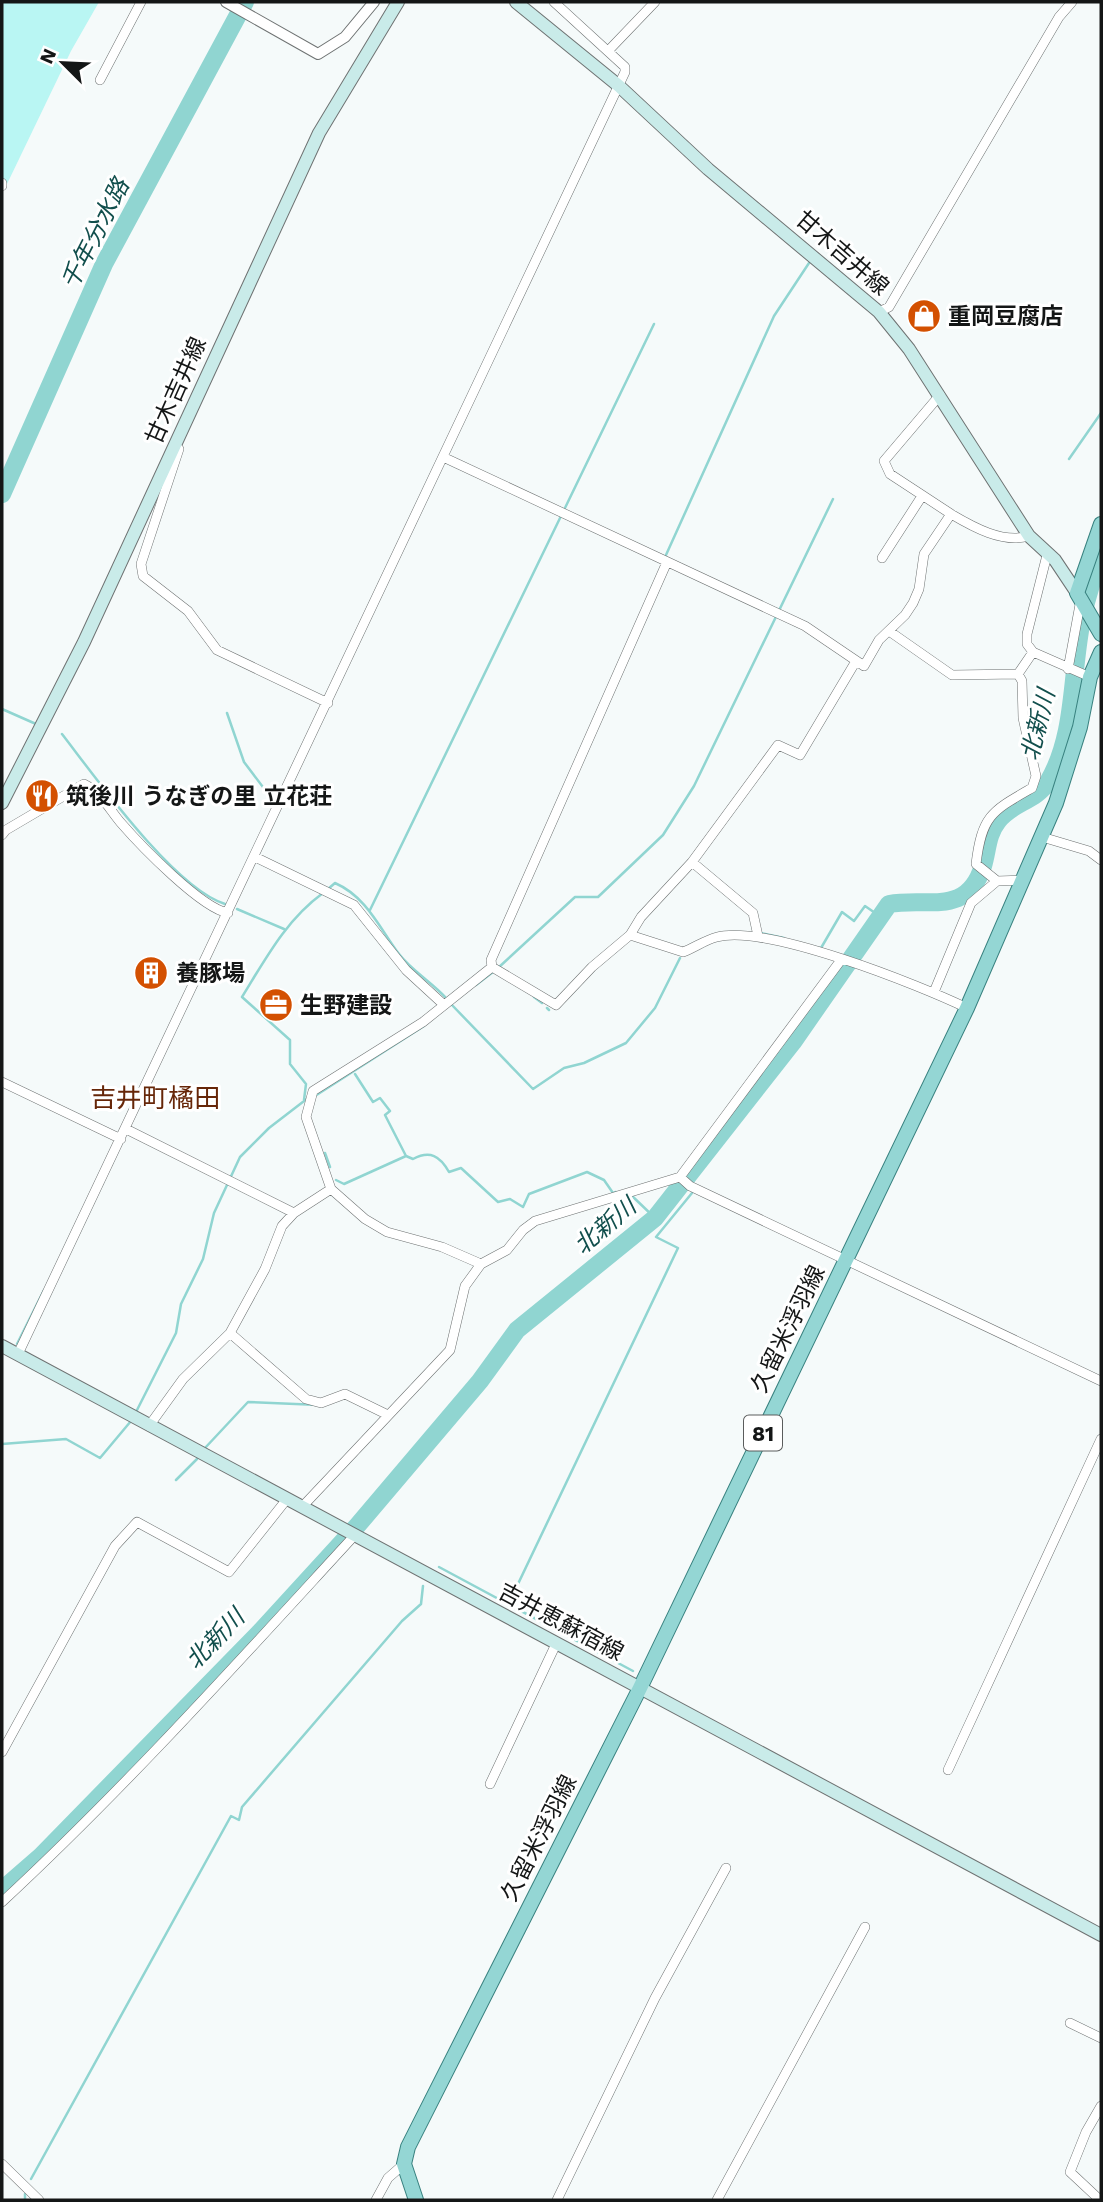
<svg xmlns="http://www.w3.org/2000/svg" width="1103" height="2202" font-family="'Work Sans','Noto Sans JP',sans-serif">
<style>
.green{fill:#b9f6f3}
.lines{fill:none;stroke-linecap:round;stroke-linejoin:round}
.stream{stroke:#90d5d1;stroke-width:2.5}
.river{stroke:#90d5d1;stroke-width:18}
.minor-casing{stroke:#6e7272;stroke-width:10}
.tertiary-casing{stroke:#6e7272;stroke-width:12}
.secondary-casing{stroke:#6e7272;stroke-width:14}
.primary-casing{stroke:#38817f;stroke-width:16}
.minor{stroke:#fff;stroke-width:9}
.tertiary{stroke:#fff;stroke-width:10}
.secondary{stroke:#c9ebe9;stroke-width:12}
.primary{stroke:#94d6d4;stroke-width:14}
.labels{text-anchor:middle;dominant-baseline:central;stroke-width:6;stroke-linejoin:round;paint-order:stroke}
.shield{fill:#fff;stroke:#5a5c5c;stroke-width:2}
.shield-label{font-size:21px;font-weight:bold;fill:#141616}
.street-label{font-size:23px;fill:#141616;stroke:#fff}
.poi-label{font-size:23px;font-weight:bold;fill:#141616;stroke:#fff;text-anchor:start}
.water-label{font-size:24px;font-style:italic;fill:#124f4d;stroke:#fff}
.quarter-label{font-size:26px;fill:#662608;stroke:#fff}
</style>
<rect width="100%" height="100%" fill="#f5fafa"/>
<!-- green -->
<path class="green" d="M2,2H99L71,51L7,184L2,181Z"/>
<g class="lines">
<!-- stream -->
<path class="stream" d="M1069,459L1101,413
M564,510L654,324
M666,555L774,316L809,263
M2,709L36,724
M227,713L244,762L275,803
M62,734C96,778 174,888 225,904
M328,889L335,883C367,897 380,929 399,954C412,971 433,983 447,999
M237,909L284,929
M370,910L561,516
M761,933L784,938
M818,948H821L842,912L854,921L865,906L881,917
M498,968L575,897H598L663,835L694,786L833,499
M476,985L493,972
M534,997L542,1003
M451,1004L533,1089L564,1068L584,1063L626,1043L655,1008L680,958
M547,1008L549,1010
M355,1074L373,1102L380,1098L390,1111L385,1115L406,1156L413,1159C430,1150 440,1156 449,1172L461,1168L498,1202L510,1199L523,1207L529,1194L587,1172L604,1180L613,1193L616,1192
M315,1096L424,1026
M304,1100L306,1084L290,1064V1040L242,997C266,958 286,920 323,893
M325,1153L330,1167
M336,1180L344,1184L406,1156
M682,1187H683
M630,1194L655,1218
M17,1344L44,1290
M136,1412L176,1333L181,1304L203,1259L214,1213L240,1157L269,1128L308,1098
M2,1444L66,1439L100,1458L131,1421
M205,1448L248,1402L319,1405
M176,1480L197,1459
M439,1567L633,1671
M508,1605L678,1248L656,1237L692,1193
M31,2179L231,1816L239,1820L242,1807L402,1621L421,1604L423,1586
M25,2194V2200"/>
<!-- river -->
<path class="river" d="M2,494L104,264L245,2
M2,1890L41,1856L259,1633L357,1526L480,1381L517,1330L655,1218L793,1042L889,904C928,897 967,917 983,866C988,849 987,835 998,821C1011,803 1036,801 1048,782C1076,735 1071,673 1082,620C1086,598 1094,576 1101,554"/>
<!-- minor casing -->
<g class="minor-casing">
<path id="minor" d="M609,50L655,2
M100,80L141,2
M2,183V186
M879,312L889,307L1059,17L1072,2
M940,395L884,461L890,474L951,514
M179,449L141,564L143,576L188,611L217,650L328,703
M443,457L805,626L864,666L879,640L905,615L913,603L919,589L924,554L951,514C973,527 1003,544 1029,536
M882,558L922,496
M889,631L952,675L1018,674
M1033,652L1090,677
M1068,669L1081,599
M1018,674L1022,681L1023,718L1036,776L1032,788C992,811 982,815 976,864L997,881L1024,880
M1018,674L1033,652L1027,644V634L1047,555
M2,835L6,830L84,784C101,792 109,809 121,823C141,846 201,908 228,913
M1042,837L1089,851L1101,860
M255,857L354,905L406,970L443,1004
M692,862L778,745L800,755L856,661
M630,935L641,917L692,862L753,913L758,936
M492,967L556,1005L592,967L630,935L683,952C694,948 705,940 717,937C767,924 919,985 967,1008
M934,992L971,903L997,881
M2,1082L121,1139
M126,1129L294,1213
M680,1177L690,1186L1101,1381
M481,1264L442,1247L387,1232L365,1219L331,1189L306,1117L313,1091L423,1022L492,967L491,960L667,562
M230,1333L306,1399L321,1403L345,1394L388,1415
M18,1354L625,72V67L554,2
M149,1426L183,1379L230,1333L265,1269L282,1226L294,1213L331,1189
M302,1507L450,1350L465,1286L481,1264L507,1250L523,1230L535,1221L680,1177L841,960
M2,1752L115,1546L137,1522L229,1572L287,1499
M948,1770L1101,1439
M490,1784L556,1644
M2,1902C126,1787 239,1661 354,1536
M1070,2023L1101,2038
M2,2164L39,2200
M376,2200L388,2178L404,2164
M557,2200L655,1998L726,1868
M717,2200L865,1927
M1100,2200L1070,2172L1086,2132L1101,2106"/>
</g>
<!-- tertiary casing -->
<g class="tertiary-casing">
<path id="tertiary" d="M226,2L318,54L345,37L374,2"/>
</g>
<!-- secondary casing -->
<g class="secondary-casing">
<path id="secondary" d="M516,2L619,86L708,169L879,312L909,349L1029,536L1055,560L1077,593
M2,803L84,642L319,133L398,2
M2,1346L1101,1935"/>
</g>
<!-- primary casing -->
<g class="primary-casing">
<path id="primary" d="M1101,524L1077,593L1101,634
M416,2200L404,2164L408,2147L640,1688L967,1008L1056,803L1080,727L1090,677L1101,652"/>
</g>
<!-- minor -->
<use href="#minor" class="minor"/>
<!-- tertiary -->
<use href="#tertiary" class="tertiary"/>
<!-- secondary -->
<use href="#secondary" class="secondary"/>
<!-- primary -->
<use href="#primary" class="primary"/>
</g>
<!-- icons -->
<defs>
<g id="shop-disc" transform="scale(1.75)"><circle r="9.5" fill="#d35001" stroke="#fff"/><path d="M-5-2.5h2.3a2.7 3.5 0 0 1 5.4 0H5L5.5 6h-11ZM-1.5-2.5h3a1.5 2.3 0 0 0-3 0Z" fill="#fff"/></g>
<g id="restaurant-disc" transform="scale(1.75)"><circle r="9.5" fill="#d35001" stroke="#fff"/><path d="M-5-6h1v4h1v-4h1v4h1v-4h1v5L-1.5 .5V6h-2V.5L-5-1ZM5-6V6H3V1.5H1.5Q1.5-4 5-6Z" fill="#fff"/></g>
<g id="building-disc" transform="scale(1.75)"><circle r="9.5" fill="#d35001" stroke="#fff"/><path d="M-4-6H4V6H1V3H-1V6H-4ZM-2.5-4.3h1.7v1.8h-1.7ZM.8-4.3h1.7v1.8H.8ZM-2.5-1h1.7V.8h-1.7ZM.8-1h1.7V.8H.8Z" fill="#fff"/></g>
<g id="office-disc" transform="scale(1.75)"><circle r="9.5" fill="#d35001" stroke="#fff"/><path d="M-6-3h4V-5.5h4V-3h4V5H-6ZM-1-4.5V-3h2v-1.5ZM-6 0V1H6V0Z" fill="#fff"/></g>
</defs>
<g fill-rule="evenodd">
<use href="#shop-disc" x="924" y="316"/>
<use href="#restaurant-disc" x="42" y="796"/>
<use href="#building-disc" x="151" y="973"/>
<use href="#office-disc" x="276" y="1005"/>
</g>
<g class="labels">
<!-- shield labels -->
<rect class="shield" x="744" y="1415.5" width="38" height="35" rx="5"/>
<g class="shield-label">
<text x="763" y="1433">81</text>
</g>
<!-- street labels -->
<g class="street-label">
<text transform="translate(842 253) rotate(41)">甘木吉井線</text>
<text transform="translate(176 391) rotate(-66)">甘木吉井線</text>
<text transform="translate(788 1329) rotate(-64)">久留米浮羽線</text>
<text transform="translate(561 1622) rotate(28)">吉井恵蘇宿線</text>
<text transform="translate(539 1838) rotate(-63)">久留米浮羽線</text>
</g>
<!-- poi labels -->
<g class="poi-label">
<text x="948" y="316">重岡豆腐店</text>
<text x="66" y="796">筑後川 うなぎの里 立花荘</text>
<text x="176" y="973">養豚場</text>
<text x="300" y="1005">生野建設</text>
</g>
<!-- water labels -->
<g class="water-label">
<text transform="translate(95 234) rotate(-63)">千年分水路</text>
<text transform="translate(1038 725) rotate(-76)">北新川</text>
<text transform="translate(605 1226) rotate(-40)">北新川</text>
<text transform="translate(215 1639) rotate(-46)">北新川</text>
</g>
<!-- quarter labels -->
<g class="quarter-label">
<text x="155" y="1098">吉井町橘田</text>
</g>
</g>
<!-- border -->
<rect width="1103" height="2202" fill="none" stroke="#141616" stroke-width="7"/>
<!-- north arrow -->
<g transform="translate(63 63) rotate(294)" stroke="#ffffff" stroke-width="5" paint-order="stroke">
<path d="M0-5L12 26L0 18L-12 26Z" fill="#141616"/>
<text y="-10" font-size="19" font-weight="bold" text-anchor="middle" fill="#141616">N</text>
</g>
</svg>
